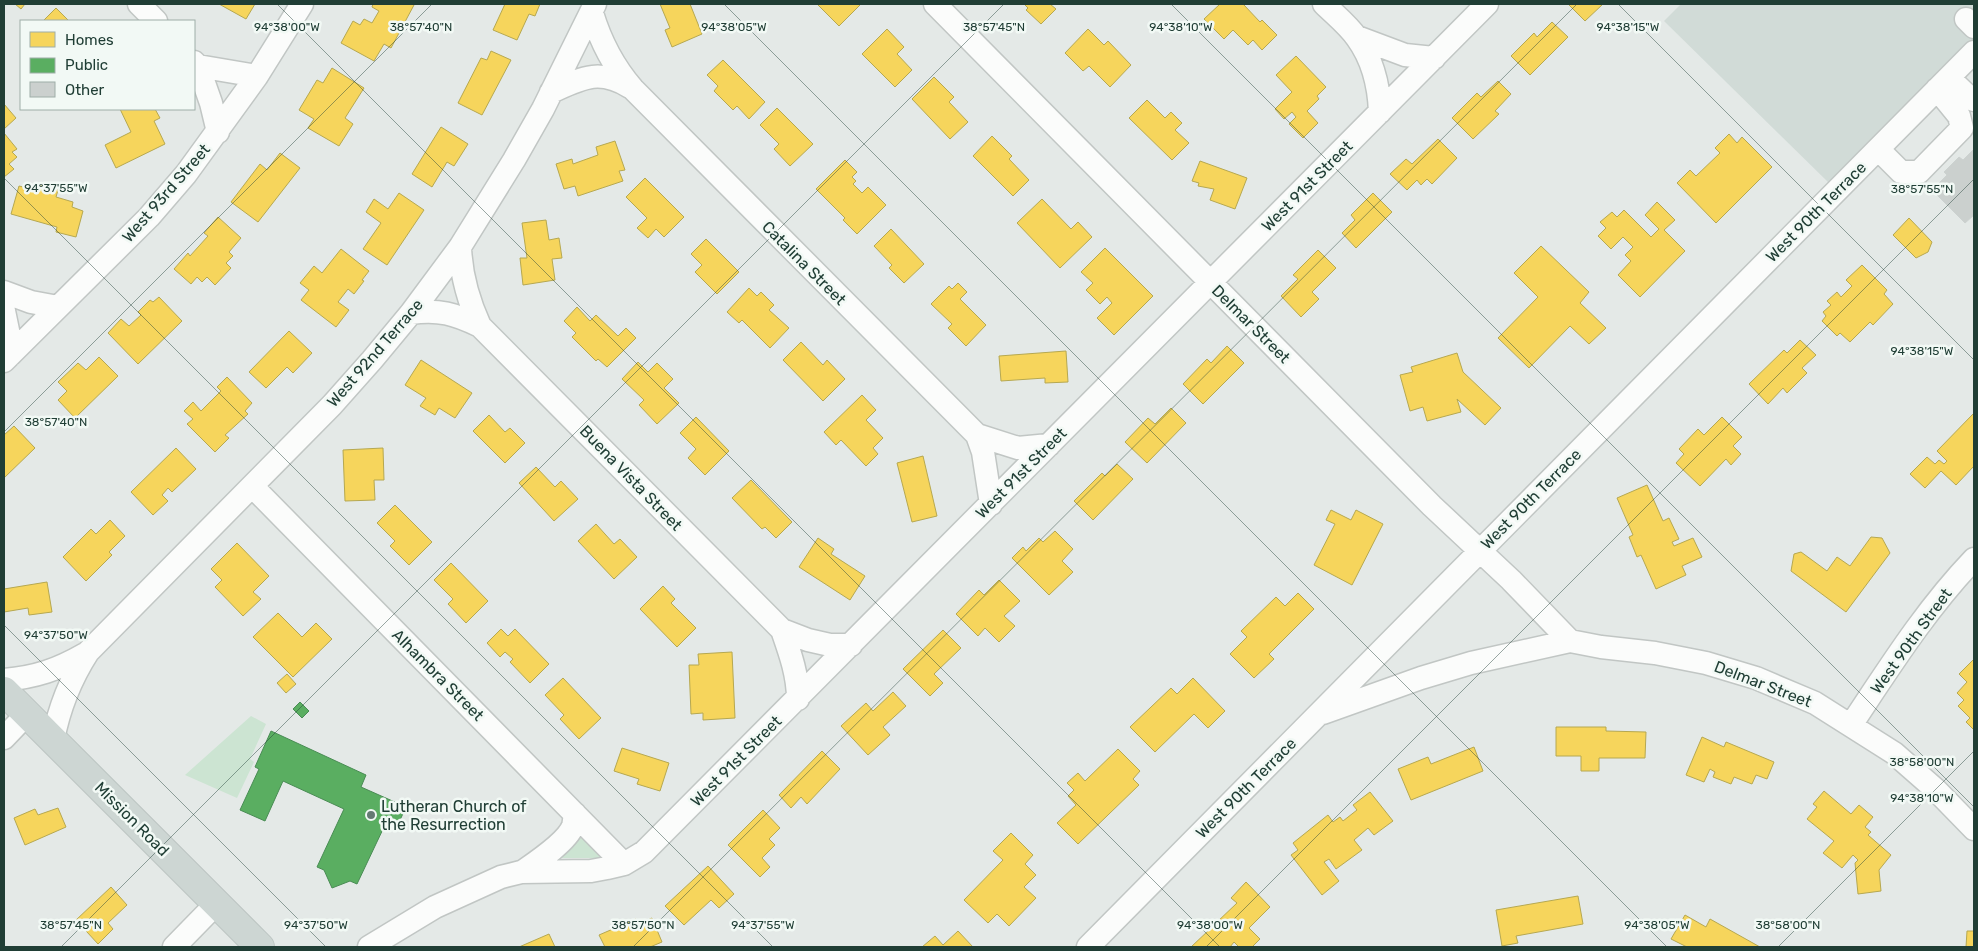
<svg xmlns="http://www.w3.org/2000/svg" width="1978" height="951" font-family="Rubik,sans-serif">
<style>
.built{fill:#d1dbd7}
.green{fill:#cce4d2}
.homes{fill:#f6d55c;stroke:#b6a850}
.public{fill:#5aae61;stroke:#498c54}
.building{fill:#cbd0ce;stroke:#ccd2d0}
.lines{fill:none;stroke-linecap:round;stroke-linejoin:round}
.minor-casing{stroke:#c1c6c4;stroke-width:25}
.major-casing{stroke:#bcc5c2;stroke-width:30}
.minor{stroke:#fbfcfb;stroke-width:22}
.major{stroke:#cdd6d3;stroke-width:28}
.ticks{fill:none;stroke:#203e35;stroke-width:1;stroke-opacity:0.45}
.poi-dot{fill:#657a73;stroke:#f2f9f5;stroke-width:2}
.labels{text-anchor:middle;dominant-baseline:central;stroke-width:5;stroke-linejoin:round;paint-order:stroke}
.street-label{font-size:16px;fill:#203e35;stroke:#f2f9f5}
.poi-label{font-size:16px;fill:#203e35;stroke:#f2f9f5;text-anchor:start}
.ticks-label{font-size:12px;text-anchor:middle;fill:#203e35;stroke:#f2f9f5;stroke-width:5;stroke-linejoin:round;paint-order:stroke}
</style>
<rect width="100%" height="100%" fill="#e4e9e7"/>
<!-- built -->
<path class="built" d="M1681,4H1974V38L1829,183L1664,21Z"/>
<!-- green -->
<path class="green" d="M251,716L266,724L250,759L254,762L237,798L185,775Z
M579,833L603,858H561L560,857Z"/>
<!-- homes -->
<path class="homes" d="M15,4H25L21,9Z
M219,4H255L246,19Z
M373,4H412L414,5L391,48L384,44L374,61L341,43L353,21L360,25L364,19L372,23L379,11L372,7Z
M505,4H540L535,16L529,14L517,40L493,30Z
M660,4H690L702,34L672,47L665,30L670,28Z
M817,4H858L860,5L839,26Z
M1024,4H1050L1056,9L1041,24L1026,10L1028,8Z
M1220,4H1245L1244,5L1260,22L1262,20L1277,35L1262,50L1253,40L1248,45L1233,30L1224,39L1204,19Z
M1568,4H1603L1585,21Z
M56,8L69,21H43Z
M1552,22L1568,37L1530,75L1511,56L1534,33L1537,37Z
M887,29L904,47L897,54L912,70L895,87L862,54Z
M1088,29L1104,45L1108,41L1131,65L1110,87L1089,66L1083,71L1065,53Z
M491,51L511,60L482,115L458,103L481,58L487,60Z
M1296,56L1326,87L1317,96L1319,99L1307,111L1318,123L1303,138L1289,124L1296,117L1292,112L1284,119L1275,109L1292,92L1276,75Z
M723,60L765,102L749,119L737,106L733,110L714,91L718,86L707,75Z
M332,68L364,88L345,118L353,124L339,146L308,128L314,119L299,110L317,80L323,83Z
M934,77L954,97L949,102L968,122L950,139L912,99Z
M1498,81L1511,94L1495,111L1499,114L1473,139L1452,118L1477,93L1481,97Z
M1147,100L1165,118L1171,112L1182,123L1175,130L1189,143L1172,160L1129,118Z
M4,104L16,118L4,129Z
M777,108L813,144L790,166L774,149L779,144L760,125Z
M120,109H155L160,118L154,121L165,144L116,168L105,145L131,132Z
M441,127L468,144L454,166L447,162L432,187L412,174Z
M4,133L17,149L12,152L17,157L9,164L14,169L4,177Z
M1729,134L1737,143L1742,137L1772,167L1716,223L1677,183L1690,170L1696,176L1720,153L1715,148Z
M992,136L1012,156L1009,159L1029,180L1013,196L973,156Z
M1438,139L1457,158L1432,184L1427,179L1421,185L1417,180L1407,190L1390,174L1406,159L1412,164Z
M615,141L625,170L619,171L623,181L578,196L575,186L564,189L556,164L572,159L573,164L598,155L596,147Z
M280,153L300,168L258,222L231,202L260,164L267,170Z
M845,160L857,172L852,177L856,181L853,184L862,193L868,187L886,205L857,234L843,220L845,218L816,189Z
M1200,161L1247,178L1235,209L1210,200L1214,189L1198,186L1199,183L1192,181Z
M645,178L684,217L664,237L656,229L648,238L637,228L647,218L626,197Z
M41,185L58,190L56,197L73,202L72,207L83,211L76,237L56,232L57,227L11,214L19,186L39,191Z
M399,193L424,210L387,265L363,249L381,223L366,212L374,199L388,209Z
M1373,193L1392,212L1356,248L1342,233L1355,220L1351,215Z
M1042,199L1071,229L1078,222L1092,237L1060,268L1017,223Z
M1657,202L1675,220L1664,230L1685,251L1640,297L1618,275L1631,261L1625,255L1633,247L1623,237L1611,249L1598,236L1606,228L1600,222L1612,212L1617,217L1624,210L1651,237L1659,229L1645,215Z
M218,217L241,238L229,252L233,256L226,263L231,268L215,285L207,277L202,282L197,277L191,284L174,269L188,253L190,256L208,236L204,233Z
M1909,218L1932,242L1928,252L1916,258L1893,235Z
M546,220L549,240L559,238L562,258L552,259L555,280L523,285L520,258H527L522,223Z
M891,229L924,264L904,283L889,268L892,265L874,246Z
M706,239L739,272L717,294L695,272L702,265L691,254Z
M1541,246L1589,292L1580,303L1606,328L1589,344L1570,326L1529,368L1498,338L1538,297L1514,273Z
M1105,248L1153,296L1114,335L1097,318L1112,303L1107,297L1100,304L1086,290L1093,283L1081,272Z
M341,249L369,271L362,280L364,281L354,294L348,289L338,302L349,310L336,327L301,300L309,290L300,283L314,266L322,273Z
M1318,250L1336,268L1312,292L1319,299L1301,317L1281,296L1298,279L1293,275Z
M1862,265L1887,290L1884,294L1893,304L1873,325L1870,322L1850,342L1840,333L1837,336L1822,321L1826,316L1823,312L1831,305L1827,301L1837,292L1841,297L1852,286L1846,280Z
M958,283L967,292L960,299L986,325L966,346L948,328L952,324L931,304L949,286L952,289Z
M749,288L757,296L761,292L774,305L769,310L789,328L770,348L742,320L739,323L727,312Z
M159,297L182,321L138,364L108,333L121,319L129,326L141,315L138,312L150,300L153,302Z
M577,307L590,321L596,315L618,336L626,328L636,338L607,367L598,359L596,361L572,337L576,333L564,321Z
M289,331L312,353L293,373L287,367L266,388L249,372Z
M1800,340L1816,355L1802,368L1807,373L1787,393L1783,388L1768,404L1749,384L1784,350L1787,353Z
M801,342L823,365L827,360L845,379L823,401L783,360Z
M1227,346L1244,363L1203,404L1183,384L1207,359L1211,363Z
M1066,351L1068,382L1045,383V378L1001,381L999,356Z
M1457,353L1463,372L1501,408L1485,425L1457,399L1461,412L1427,421L1423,407L1410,411L1400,375L1413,372L1411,367Z
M99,357L118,376L75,418L58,400L67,391L58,382L78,363L86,370Z
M421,360L472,393L455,418L439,408L435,415L420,406L426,398L405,385Z
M638,362L648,372L657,363L673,379L664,388L679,403L657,424L639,405L644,400L622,379Z
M227,377L252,403L245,411L248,414L225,435L229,438L215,452L187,424L193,419L184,411L193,402L201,411L221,391L217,387Z
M862,395L876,410L866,420L883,438L873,448L878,454L866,466L841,440L836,445L824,432Z
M1171,408L1186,423L1147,463L1125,442L1148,418L1155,424Z
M1974,413V466L1956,485L1941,471L1925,488L1910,474L1927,457L1935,464L1939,460L1944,464L1947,461L1937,451Z
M489,415L505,432L510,428L525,443L505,463L473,431Z
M696,417L729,451L705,475L688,458L696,449L680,433Z
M1722,417L1742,437L1733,446L1741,454L1731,465L1726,459L1700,486L1676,463L1684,454L1679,449L1698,429L1704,435Z
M14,426L35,448L4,478V435Z
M176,448L196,469L172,492L168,488L162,495L168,501L153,515L131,492Z
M383,448L384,480H374L375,500L345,501L343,450Z
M923,456L937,516L912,522L897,463Z
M1117,464L1133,479L1093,520L1074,501L1102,473L1105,476Z
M536,467L555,487L561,481L578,499L554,521L519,483Z
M751,480L792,522L776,538L765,527L762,529L732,498Z
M1647,485L1663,521L1669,518L1679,539L1672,542L1674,546L1693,538L1702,557L1682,566L1686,575L1656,589L1641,555L1637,557L1629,537L1633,535L1617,498Z
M395,505L432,542L409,565L390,546L395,541L377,523Z
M1331,510L1351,520L1356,510L1383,524L1352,585L1314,565L1335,524L1326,520Z
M110,520L125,536L109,552L112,555L86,581L63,557L91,529L96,534Z
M596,524L614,544L620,539L637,557L614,579L578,541Z
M1055,531L1073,549L1062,561L1073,572L1049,595L1012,558L1023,547L1026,551L1039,538L1043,542Z
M1871,537L1882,538L1890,553L1846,612L1791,571L1794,554L1801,552L1827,571L1837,557L1850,566Z
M818,538L834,549L831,554L865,576L850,600L799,567Z
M237,543L269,576L253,592L261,599L243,616L215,587L222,580L211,569Z
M451,563L488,601L466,623L448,604L453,599L434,580Z
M999,580L1020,601L1004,616L1015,626L999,642L985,628L978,636L956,614L979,590L984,595Z
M47,582L52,612L29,615L28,608L4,612V589Z
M663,586L675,599L671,603L696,628L677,647L640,609Z
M1298,593L1314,609L1269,654L1274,659L1254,678L1230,654L1247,637L1241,631L1276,597L1285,606Z
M278,613L302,637L316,623L332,639L293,677L253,637Z
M501,629L508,636L515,629L549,664L530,683L510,662L513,659L505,652L500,657L487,643Z
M943,630L961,648L934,674L943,683L930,696L903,669Z
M732,652L735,718L703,720V713L691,714L689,665H699L698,654Z
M1974,659V730L1966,722L1970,718L1958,706L1964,700L1957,693L1967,682L1959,674Z
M287,674L296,684L286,693L277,683Z
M563,678L601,718L579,739L560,719L564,715L545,695Z
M1193,678L1225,711L1208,728L1194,714L1155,752L1130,727L1171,688L1177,694Z
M893,692L906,706L883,727L890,735L868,755L841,726L866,703L873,711Z
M1556,727H1606V731L1646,732L1645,758H1599V771H1581V756H1556Z
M1702,737L1724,747L1726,742L1774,762L1767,779L1756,775L1752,784L1734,777L1731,784L1713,777L1715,772L1710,769L1704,782L1686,775Z
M1474,747L1483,771L1411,800L1398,769L1428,757L1431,764Z
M622,748L669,763L660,791L637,784L639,779L614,771Z
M1118,749L1140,771L1133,779L1139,785L1078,844L1057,823L1076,805L1068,796L1074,790L1067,783L1078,773L1085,781Z
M822,751L840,769L807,804L801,797L791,808L779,795Z
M1824,791L1851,814L1859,805L1873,817L1865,827L1871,832L1868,835L1891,855L1879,870L1881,891L1858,894L1855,863L1858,860L1853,855L1842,868L1823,853L1834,841L1807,819L1817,807L1813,804Z
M1370,792L1393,821L1374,835L1368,828L1354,840L1362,850L1336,869L1329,859L1324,862L1339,881L1322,895L1291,855L1298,850L1293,843L1328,815L1333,822L1340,817L1343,821L1357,810L1353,805Z
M58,808L66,827L25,845L14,818L35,809L38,815Z
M763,810L780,828L769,839L775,845L762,858L770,867L760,877L728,845Z
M1011,833L1033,855L1025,864L1036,875L1024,887L1036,898L1009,926L997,914L988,923L964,900L1003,860L993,851Z
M708,866L734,894L719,908L711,900L684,925L665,906Z
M1246,882L1270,907L1249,928L1260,939L1252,947H1239L1234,942L1230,947H1191L1210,929L1206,926L1212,919L1216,923L1237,903L1231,898Z
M111,887L127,905L108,923L113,929L98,944L76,920Z
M1578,896L1583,924L1516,936L1518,943L1502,946L1496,910Z
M1685,915L1706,927L1710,919L1760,947H1687L1671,939Z
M652,918L662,942L650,947H605L599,935L636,919L639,924Z
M958,931L973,947H922L935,936L943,945Z
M1967,931H1974V947H1966Z
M549,934L555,947H519Z"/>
<!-- public -->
<path class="public" d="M300,702L309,711L302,718L293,709Z
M271,731L366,775L361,787L406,807L395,831L384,827L357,884L350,881L332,888L324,870L317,867L344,809L283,781L265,821L240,810L259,769L255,767Z"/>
<!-- building -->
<path class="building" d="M1974,149V215L1965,223L1932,190L1947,175L1944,172L1959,157L1963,160Z"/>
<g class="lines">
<!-- minor casing -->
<g class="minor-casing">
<path id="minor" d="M139,4L156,21
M935,4L1432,506L1511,580L1570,641
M1324,4C1335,15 1348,25 1357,38C1373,60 1379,86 1380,112
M592,13C601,43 613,66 633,89L977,435L983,452L991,504
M1966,19L1974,27
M1357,37L1405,55L1434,58
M194,62L198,66L211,103L218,132
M198,66L257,76
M1949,78L1971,99L1974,100
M551,92C582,78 599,68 630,87
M1878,149L1901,172H1919L1962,128L1959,116L1937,89
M460,247C461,275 468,300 480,326L782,630L808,640L830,645H851
M4,292L31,302L58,307
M4,311L10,340L11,354
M411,313C439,309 455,314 480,326
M4,361L149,217L186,174L257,76L302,4
M977,435L1018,448L1049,445
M252,486L624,864
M782,630C790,653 798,675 798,699
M4,680C36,677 57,670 85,654
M1323,713L1421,678L1471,663L1570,641L1601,647L1655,653L1706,663L1756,678L1815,703L1894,753L1935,789L1974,829
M1851,725C1889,668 1926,609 1974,559
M4,738L27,714
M53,740C59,708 70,680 88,652L332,405L372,360L411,313L460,247L514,160L543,109L595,4
M522,872C535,863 567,842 573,826C574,823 574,818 575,814
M174,947L217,903
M369,947L435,907L501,877L521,872L591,871L607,868L624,864L644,852L1487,4
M1088,947L1974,52"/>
</g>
<!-- major casing -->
<g class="major-casing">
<path id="major" d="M4,691L260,947"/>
</g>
<!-- minor -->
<use href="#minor" class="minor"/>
<!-- major -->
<use href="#major" class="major"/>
</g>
<!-- ticks -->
<path class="ticks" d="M277,4L1220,947M724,4L1667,947M1171,4L1974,807M1618,4L1974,360M4,178L773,947M4,432L432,4M4,625L326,947M61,947L1004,4M633,947L1577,4M1206,947L1974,179M1778,947L1974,751"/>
<!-- markers -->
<circle class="poi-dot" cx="371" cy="815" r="5"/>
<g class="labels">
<!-- street labels -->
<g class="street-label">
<text transform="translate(1307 186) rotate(-45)">West 91st Street</text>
<text transform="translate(166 193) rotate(-49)">West 93rd Street</text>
<text transform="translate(1816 212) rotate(-45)">West 90th Terrace</text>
<text transform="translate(804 263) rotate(45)">Catalina Street</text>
<text transform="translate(1251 324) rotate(45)">Delmar Street</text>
<text transform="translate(375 353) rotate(-49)">West 92nd Terrace</text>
<text transform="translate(1021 473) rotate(-45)">West 91st Street</text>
<text transform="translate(631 478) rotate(46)">Buena Vista Street</text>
<text transform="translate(1531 499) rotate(-45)">West 90th Terrace</text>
<text transform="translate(1911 641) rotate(-54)">West 90th Street</text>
<text transform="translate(438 675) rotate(45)">Alhambra Street</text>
<text transform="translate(1763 684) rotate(21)">Delmar Street</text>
<text transform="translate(736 761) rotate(-45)">West 91st Street</text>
<text transform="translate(1246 788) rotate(-45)">West 90th Terrace</text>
<text transform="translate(132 819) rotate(45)">Mission Road</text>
</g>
<!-- poi labels -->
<g class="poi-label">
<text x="381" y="806">Lutheran Church of<tspan x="381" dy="18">the Resurrection</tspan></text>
</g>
</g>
<g class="ticks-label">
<text x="287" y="31">94°38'00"W</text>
<text x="421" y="31">38°57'40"N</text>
<text x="734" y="31">94°38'05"W</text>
<text x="994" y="31">38°57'45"N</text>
<text x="1181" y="31">94°38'10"W</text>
<text x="1628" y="31">94°38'15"W</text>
<text x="56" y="192">94°37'55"W</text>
<text x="1922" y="193">38°57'55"N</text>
<text x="1922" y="355">94°38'15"W</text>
<text x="56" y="426">38°57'40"N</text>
<text x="56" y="639">94°37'50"W</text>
<text x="1922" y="766">38°58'00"N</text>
<text x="1922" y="802">94°38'10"W</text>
<text x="71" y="929">38°57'45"N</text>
<text x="763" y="929">94°37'55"W</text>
<text x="1788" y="929">38°58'00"N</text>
<text x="316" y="929">94°37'50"W</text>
<text x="643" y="929">38°57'50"N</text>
<text x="1210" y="929">94°38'00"W</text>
<text x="1657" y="929">94°38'05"W</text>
</g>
<!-- border -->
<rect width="1978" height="951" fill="none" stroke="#203e35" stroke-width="10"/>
<!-- legend -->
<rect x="20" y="20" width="175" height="90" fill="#f2f9f5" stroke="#9eaea8"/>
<rect x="30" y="32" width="25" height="15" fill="#f6d55c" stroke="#9eaea8"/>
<text x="65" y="45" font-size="15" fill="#203e35">Homes</text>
<rect x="30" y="58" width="25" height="15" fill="#5aae61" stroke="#9eaea8"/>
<text x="65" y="70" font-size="15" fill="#203e35">Public</text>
<rect x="30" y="82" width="25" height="15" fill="#cbd0ce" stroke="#9eaea8"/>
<text x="65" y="95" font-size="15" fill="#203e35">Other</text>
</svg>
